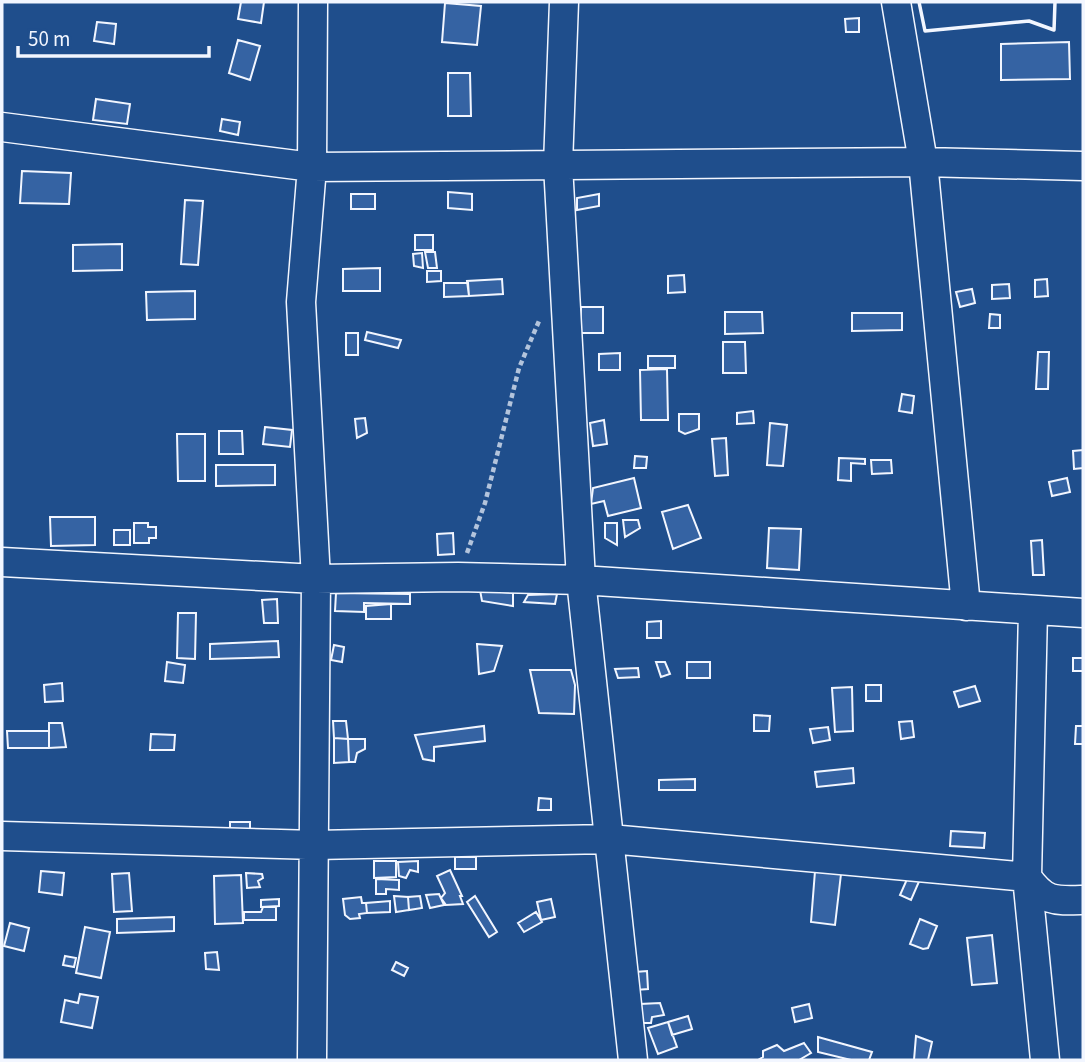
<svg xmlns="http://www.w3.org/2000/svg" width="1085" height="1062" font-family="'Source Sans 3',sans-serif">
<style>
.building{fill:#3563a3;stroke:#f2f6ff;stroke-width:2}
.lines{fill:none;stroke-linecap:round;stroke-linejoin:round}
.minor-casing{stroke:#f2f6ff;stroke-width:31}
.path{stroke:#b3c4dc;stroke-width:4.5;stroke-dasharray:5 3.5;stroke-linecap:butt}
.minor{stroke:#1f4e8c;stroke-width:28}
.wall{stroke:#f2f6ff;stroke-width:3.5}
</style>
<rect width="100%" height="100%" fill="#1f4e8c"/>
<!-- building -->
<path class="building" d="M241,2H264L261,23L238,19Z
M445,3L481,6L477,45L442,42Z
M859,18V32H846L845,19Z
M97,22L116,24L114,44L94,41Z
M238,40L260,46L250,80L229,73Z
M1069,42L1070,79L1001,80V44Z
M448,73H470L471,116H448Z
M96,99L130,104L127,124L93,120Z
M222,119L240,122L238,135L220,131Z
M22,171L71,173L69,204L20,203Z
M448,192L472,194V210L448,208Z
M351,194H375V209H351Z
M599,194V206L577,210V198Z
M185,200L203,201L198,265L181,264Z
M415,235H433V250H415Z
M122,244V270L73,271V245Z
M425,252H435L437,268H428Z
M422,253L423,268L414,266L413,254Z
M380,268V291H343V269Z
M427,271H441V281L427,282Z
M684,275L685,292L668,293V276Z
M502,279L503,294L469,296L467,281Z
M1047,279L1048,296L1035,297V280Z
M444,283H468L469,296L444,297Z
M1009,284L1010,298L992,299V285Z
M972,289L975,303L960,307L956,292Z
M195,291V319L147,320L146,292Z
M581,307H603V333H580Z
M725,312H762L763,333L725,334Z
M852,313H902V330L852,331Z
M990,314L1000,315V328H989Z
M367,332L401,340L398,348L365,340Z
M346,333H358V355H346Z
M723,342H745L746,373H723Z
M1038,352H1049L1048,389H1036Z
M620,353V370H599V354Z
M648,356H675V368H648Z
M667,369L668,420H641L640,370Z
M902,394L914,396L912,413L899,411Z
M753,411L754,423L737,424V413Z
M679,414H699V429L685,434L679,431Z
M365,418L367,433L357,438L355,419Z
M604,420L607,444L593,446L590,423Z
M770,423L787,425L783,466L767,465Z
M265,427L292,430L290,447L263,444Z
M219,431H242L243,454H219Z
M177,434H205V481H178Z
M726,438L728,475L715,476L712,439Z
M1083,450V468L1074,469L1073,451Z
M635,456L647,457L646,468H634Z
M839,458L865,459V464L851,463V481L838,480Z
M871,460H891L892,473L872,474Z
M216,465H275V485L216,486Z
M634,478L641,508L608,516L604,501L591,504L593,488Z
M1067,478L1070,492L1052,496L1049,482Z
M688,505L701,538L673,549L662,512Z
M50,517H95V545L51,546Z
M623,520H638L640,528L625,537Z
M134,523H148V527H156V538H149V543H134Z
M605,523H617V545L605,538Z
M769,528L801,529L799,570L767,568Z
M114,530H130V545H114Z
M453,533L454,554L438,555L437,534Z
M1042,540L1044,575H1033L1031,541Z
M480,590L513,593V606L482,601Z
M336,593L410,594V604L364,603V612L335,611Z
M557,594L555,604L524,602L528,595Z
M277,599L278,623H264L262,600Z
M391,604V619H366V606Z
M178,613H196L195,659L177,658Z
M661,621V638H647V622Z
M278,641L279,657L210,659V644Z
M477,644L502,646L494,671L479,674Z
M334,645L344,647L342,662L331,660Z
M1073,658H1083V671H1073Z
M167,662L185,665L183,683L165,681Z
M656,662H665L670,674L661,677Z
M687,662H710V678H687Z
M638,668L639,677L618,678L615,669Z
M530,670H571L575,685L574,714L539,713Z
M62,683L63,701L45,702L44,685Z
M866,685H881V701H866Z
M975,686L980,701L959,707L954,692Z
M852,687L853,731L835,732L832,688Z
M754,715L770,716L769,731H754Z
M333,721H346L348,739L334,738Z
M912,721L914,737L901,739L899,722Z
M49,723H62L66,747L49,748Z
M484,726L485,741L434,747V761L423,759L415,735Z
M1076,726H1083V744H1075Z
M828,727L830,740L813,743L810,729Z
M7,731H49V748H8Z
M151,734L175,735L174,750H150Z
M334,738L348,739L349,762L334,763Z
M348,739H365V749L357,753L355,762H349Z
M853,768L854,783L817,787L815,772Z
M695,779V790H659V780Z
M539,798L551,799V810H538Z
M230,822H250V836L230,835Z
M951,831L985,833L984,848L950,846Z
M455,857H476V869H455Z
M374,861H396V877L374,878Z
M418,861V872L410,870L406,878L399,876L398,862Z
M450,870L462,896H460L463,904L446,905L441,898L445,893L437,876Z
M41,871L64,873L62,895L39,892Z
M815,871L841,874L835,925L811,922Z
M129,873L132,911L114,912L112,874Z
M246,873L262,874L263,878L258,881L260,887L247,888Z
M241,875L243,923L215,924L214,876Z
M908,877H921L911,900L900,895Z
M376,879L399,880V890L386,889V894H376Z
M439,894L444,905L430,908L426,895Z
M394,896L408,897L409,910L396,912Z
M420,896L422,908L409,910L408,897Z
M475,896L497,932L489,937L467,902Z
M361,897L362,903H366L367,913L359,914L360,918L350,919L345,915L343,899Z
M279,899V906L261,907V900Z
M551,899L555,917L541,920L537,902Z
M390,901V912L367,913L366,903Z
M263,907H276V920H244V912H261Z
M536,912L542,922L524,932L518,923Z
M174,917V931L117,933V919Z
M920,919L937,926L928,948L923,949L910,944Z
M10,923L29,928L24,951L4,946Z
M85,927L110,932L101,978L76,973Z
M992,935L997,983L972,985L967,938Z
M217,952L219,970L206,969L205,953Z
M65,956L76,958L74,967L63,965Z
M396,962L408,968L404,976L392,970Z
M647,971L648,989L636,990L635,972Z
M80,994L98,997L92,1028L61,1022L65,1000L78,1003Z
M660,1003L664,1015L652,1017L651,1023H640V1004Z
M809,1004L812,1018L795,1022L792,1008Z
M688,1016L692,1029L672,1035L668,1022Z
M668,1022L677,1047L658,1054L648,1028Z
M916,1036L932,1042L928,1060H914Z
M818,1037L872,1052L869,1060H851L818,1052Z
M804,1043L811,1053L799,1060H758L763,1057V1051L777,1045L784,1051Z"/>
<g class="lines">
<!-- minor casing -->
<g class="minor-casing">
<path id="minor" d="M564,2L558,165L581,580L633,1060
M896,2L923,162L966,606
M2,127L312,167L923,162L1083,166
M2,562L316,579L458,577L581,580L1083,613
M1033,610L1027,877L1045,1060
M2,836L315,845L610,839L1027,877C1045,902 1054,901 1083,900
M312,1060L316,579L301,302L312,167L313,2"/>
</g>
<!-- path -->
<path class="path" d="M467,553L485,503L519,368L539,321"/>
<!-- minor -->
<use href="#minor" class="minor"/>
<!-- wall -->
<path class="wall" d="M919,2L925,31L1029,21L1054,30L1055,2"/>
</g>
<!-- border -->
<rect width="1085" height="1062" fill="none" stroke="#f2f6ff" stroke-width="7"/>
<!-- scale -->
<path d="M18 46v10h191v-10" fill="none" stroke="#f2f6ff" stroke-width="3.5"/>
<text x="28" y="46" font-size="21" fill="#f2f6ff" stroke="#1f4e8c" stroke-width="5" paint-order="stroke">50 m</text>
</svg>
